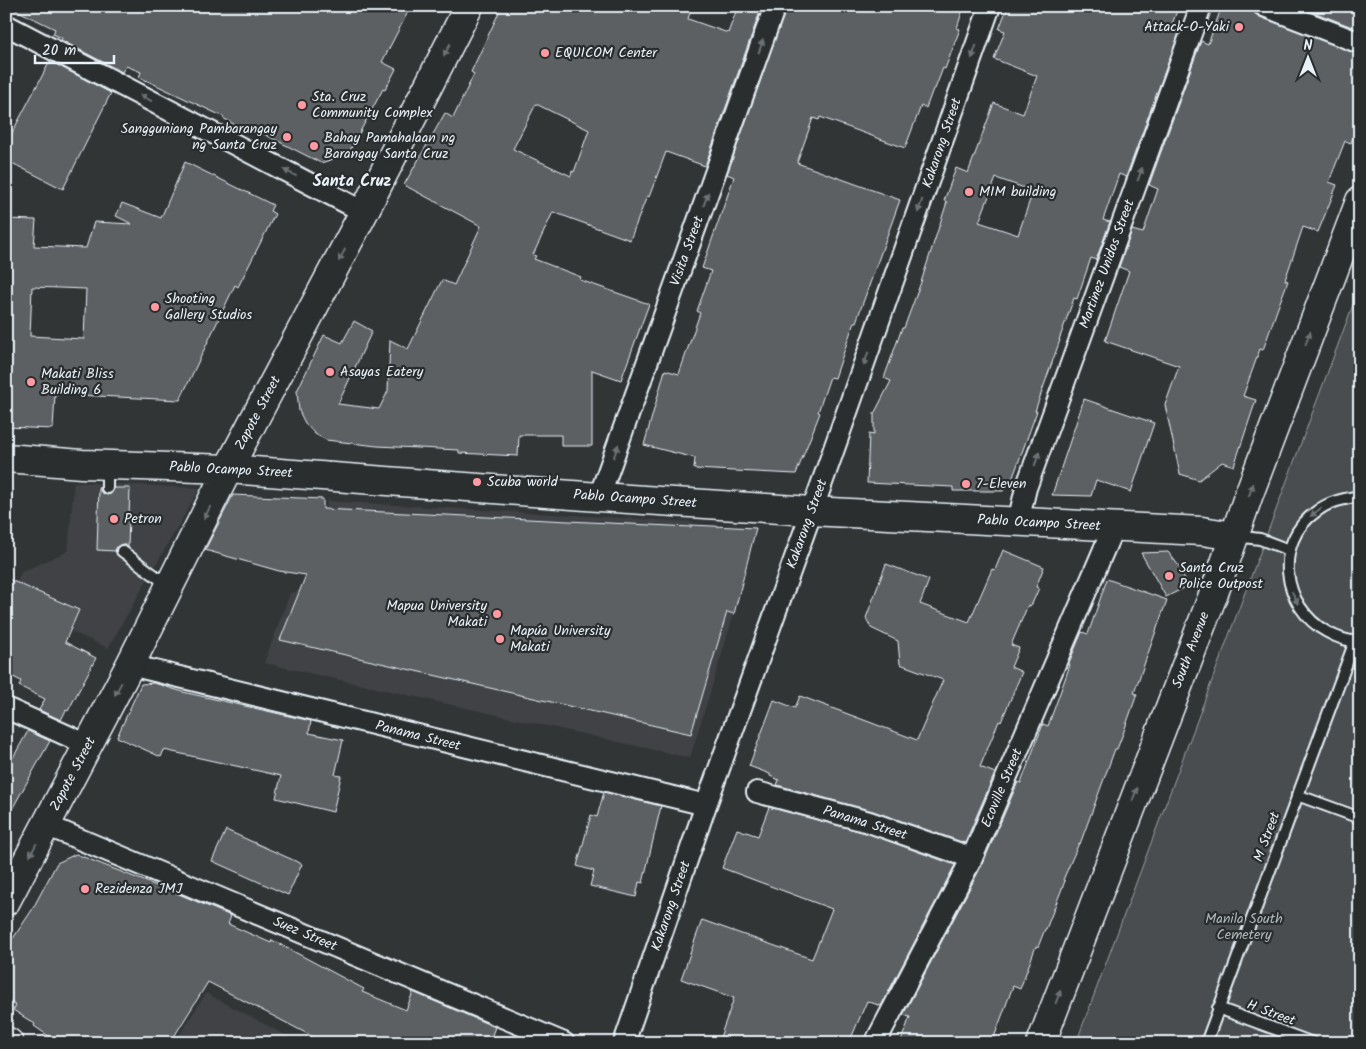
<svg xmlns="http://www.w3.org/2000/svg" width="1366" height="1049" font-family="Kalam,sans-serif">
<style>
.built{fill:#3f4244}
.green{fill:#494d4f;stroke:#989fa4}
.building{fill:#5c6063;stroke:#e8f1f8;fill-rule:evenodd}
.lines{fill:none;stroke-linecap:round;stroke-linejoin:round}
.lane-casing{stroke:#e8f1f8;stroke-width:14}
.street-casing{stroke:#e8f1f8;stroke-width:24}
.secondary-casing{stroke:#e8f1f8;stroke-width:31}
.lane{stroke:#2a2d2e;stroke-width:10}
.street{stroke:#2a2d2e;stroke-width:20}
.secondary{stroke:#2a2d2e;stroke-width:28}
.oneway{fill:#6c7275}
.poi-dot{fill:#ff9aa2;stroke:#2a2d2e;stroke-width:2}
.labels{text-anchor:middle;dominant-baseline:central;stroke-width:4.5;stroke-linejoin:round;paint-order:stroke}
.poi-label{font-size:14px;fill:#e8f1f8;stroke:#2a2d2e;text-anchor:start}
.street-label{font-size:14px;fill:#e8f1f8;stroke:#2a2d2e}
.park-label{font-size:14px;fill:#b0b8bd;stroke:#2a2d2e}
.quarter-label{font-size:16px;font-weight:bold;fill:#e8f1f8;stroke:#2a2d2e}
</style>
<rect width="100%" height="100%" fill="#323536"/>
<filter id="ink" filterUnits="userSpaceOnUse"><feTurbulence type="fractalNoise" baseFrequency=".02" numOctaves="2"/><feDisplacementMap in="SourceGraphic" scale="10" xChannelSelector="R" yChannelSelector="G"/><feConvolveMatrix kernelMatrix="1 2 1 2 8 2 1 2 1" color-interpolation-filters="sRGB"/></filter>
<g filter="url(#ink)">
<!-- built -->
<path class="built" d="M74,482L200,488L108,648L8,603L21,572L68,551Z
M327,501L691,522V599L734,614L690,758L264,663L290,593L322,586Z
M206,993L300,1043H174Z"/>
<!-- green -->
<path class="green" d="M1360,286V1043H1076Z"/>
<!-- building -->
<path class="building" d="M8,6H411L382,62L396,69L385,90L383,89L348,154L321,163L246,125L244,130L223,118L224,117L139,77L141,72L126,66L122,72L61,40L62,38L53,34L55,29Z
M502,6H692L688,19L728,33L738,6H762L705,166L666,152L649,197L647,196L630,240L553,212L533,255L536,256L534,259L581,277L580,280L649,304L621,380L592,370V446H561V435H519L518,456L459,453V450L377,446L326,440L315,434L305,423L299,411L297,391L324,335L342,343L354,321L372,331L338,404L379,409L388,391L390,340L408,349L442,280L454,285L481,226L404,185L445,113L453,118L474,74L471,72ZM536,104L589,130L574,172L572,171L571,176L513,149Z
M787,6H964L957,28L960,29L945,69L943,68L935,89H933L926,108L921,106L905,148L820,117L819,120L813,118L797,163L900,200L856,322H854L835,378L830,377L818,412L820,413L796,474L694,469L695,458L644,445L665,370L679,374L700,313L697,311L711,271L702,268L734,177L727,174Z
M1008,6H1179L1170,29L1179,33L1126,177L1119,174L1103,220L1110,222L1096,260L1091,258L1077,299L1074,298L1059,340H1060L1035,411H1037L1013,477L1003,491H953V487L867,483L869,434L874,435V414L891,381L884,378L902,328H904L921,282L947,202L944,201L956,168L968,173L994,103L1023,114L1037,76L994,59L1005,31L999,29ZM996,178L1033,191L1018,235L979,222Z
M1222,6H1252L1254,13L1260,17L1360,55V119L1351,143L1345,141L1329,182L1337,185L1318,232L1303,227L1285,280L1288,281L1277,310L1263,350L1260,349L1243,396L1256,400L1234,466L1222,462L1199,480L1180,474L1165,405L1179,366L1105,341L1129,271L1119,267L1132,230L1143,233L1158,189L1149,185L1201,41L1208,44Z
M1298,6H1360V30Z
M50,61L111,93L63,189L6,160V144Z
M185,162L273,205L270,211L275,214L238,287L235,285L180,400L55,394L53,429L6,427V219L36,220L34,246L86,248L94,222L132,224L116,216L122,203L161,218ZM32,287L86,289L84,339L30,336Z
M1084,399L1154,423L1131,492L1096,480L1091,496L1052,495Z
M99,487L101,492L107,495L111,494L114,488H130L128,547L122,544L117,547L115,551L97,550Z
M233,495L323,499V509L691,527V525L756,528L734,614L727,612L691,734L280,640L306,575L279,571L205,550Z
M1003,550L1044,567L1036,587L1039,588L1031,606L1028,605L1011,645L1019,648L1011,667L1022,672L1001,722L999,721L980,767L995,773L965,843L873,811L777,785L779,780L770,776V774L749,766L774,700L795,708L800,696L917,740L943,680L900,664L898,641L871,628L866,618L886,564L929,580L920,604L969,622L992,569L995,570Z
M1168,552L1179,566L1188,586L1166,597L1141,553Z
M6,578L79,610L65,642L96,658L68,711L66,710L61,720L39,710L45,699L19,686L21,681L6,673Z
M1107,579L1167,600L1134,693L1137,694L1124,731L1117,749H1115L1080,844L1079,843L1063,880L1065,881L1046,929H1045L1038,947L1036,946L1020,989L1013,986L992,1043H900L910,1017L903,1015L983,863L1018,782L1021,783L1043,724L1048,726L1070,665H1068L1082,632L1088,634Z
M154,683L183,692L311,721L309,733L343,740L335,775L341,776L333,812L276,798L281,776L164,750L161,757L117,737L141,684Z
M28,731L50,741L6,820V770Z
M604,792L661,806L643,883L639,882L636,897L590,886L594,871L577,866L591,815L597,817Z
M769,807L866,833L955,865L881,1006L867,1001L849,1043H718L734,998L681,979L702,920L812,959L832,909L722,868L737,829L758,836Z
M226,830L302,864L288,895L212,861Z
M76,854L162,888V887L231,916L228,924L271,943L272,940L364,989L362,992L406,1010L413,992L495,1027L489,1043H325L208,982L170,1043H59L34,1026L35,1024L13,1010L16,1006L6,999V949L32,910L57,863Z"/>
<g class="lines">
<!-- lane casing -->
<g class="lane-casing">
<path id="lane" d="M107,488V465
M1360,496C1344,499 1330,501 1317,511C1272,542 1282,607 1327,632C1336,637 1349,642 1360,641
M1235,536L1260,539L1289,550
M122,551L169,586
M1297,795L1360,818
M1218,1008L1313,1043
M1206,1043L1355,641"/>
</g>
<!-- street casing -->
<g class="street-casing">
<path id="street" d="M1264,6L1360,43
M6,25L364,212
M599,497L775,6
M1018,522L1026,488L1201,6
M130,665L706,805
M6,708L88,745
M757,792L869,822L972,858
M46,825L564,1043
M624,1043L706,805L823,480L990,6
M875,1043L972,858L1114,526"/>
</g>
<!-- secondary casing -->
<g class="secondary-casing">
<path id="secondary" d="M6,458L82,464L228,469L599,497L811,511L1202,531L1234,536
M6,901L130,665L228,469L364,212L469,6
M6,1041L9,1043
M1041,1043L1220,577L1249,494L1360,201"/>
</g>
<!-- lane -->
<use href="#lane" class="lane"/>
<!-- street -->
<use href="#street" class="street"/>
<!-- secondary -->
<use href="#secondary" class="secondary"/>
</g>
<!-- one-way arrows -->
<defs><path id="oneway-solid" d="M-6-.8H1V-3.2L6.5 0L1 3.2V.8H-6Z" transform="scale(1.25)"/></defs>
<g class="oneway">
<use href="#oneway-solid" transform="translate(761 46) rotate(-70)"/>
<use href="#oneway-solid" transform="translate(447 50) rotate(117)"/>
<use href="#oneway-solid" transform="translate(974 52) rotate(109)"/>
<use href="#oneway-solid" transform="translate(146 98) rotate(-152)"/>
<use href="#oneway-solid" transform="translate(290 173) rotate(-153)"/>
<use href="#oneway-solid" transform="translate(1140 174) rotate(-70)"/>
<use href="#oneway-solid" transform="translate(706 199) rotate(-70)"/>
<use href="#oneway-solid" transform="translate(920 206) rotate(109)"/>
<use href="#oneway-solid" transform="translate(342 255) rotate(118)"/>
<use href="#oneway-solid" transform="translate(1308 338) rotate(-69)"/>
<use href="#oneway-solid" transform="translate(866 359) rotate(109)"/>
<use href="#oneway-solid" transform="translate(616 451) rotate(-70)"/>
<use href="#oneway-solid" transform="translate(1037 459) rotate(-70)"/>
<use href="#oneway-solid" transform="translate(1251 490) rotate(-70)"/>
<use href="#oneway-solid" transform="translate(1316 512) rotate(142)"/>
<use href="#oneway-solid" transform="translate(207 513) rotate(116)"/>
<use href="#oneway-solid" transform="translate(1295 598) rotate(64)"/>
<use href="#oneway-solid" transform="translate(118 689) rotate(118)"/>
<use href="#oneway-solid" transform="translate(1135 794) rotate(-69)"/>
<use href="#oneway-solid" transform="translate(33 850) rotate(118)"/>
<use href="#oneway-solid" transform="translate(1058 997) rotate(-69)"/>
</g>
</g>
<!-- markers -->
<g class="poi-dot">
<circle cx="1239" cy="27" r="5"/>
<circle cx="545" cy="53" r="5"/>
<circle cx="302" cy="105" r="5"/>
<circle cx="287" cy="137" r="5"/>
<circle cx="314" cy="146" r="5"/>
<circle cx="969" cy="192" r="5"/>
<circle cx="155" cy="307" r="5"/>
<circle cx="330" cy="372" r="5"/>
<circle cx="31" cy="382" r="5"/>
<circle cx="477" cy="482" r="5"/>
<circle cx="966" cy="484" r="5"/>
<circle cx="114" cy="519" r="5"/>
<circle cx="1169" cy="576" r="5"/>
<circle cx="497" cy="614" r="5"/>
<circle cx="500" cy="639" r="5"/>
<circle cx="85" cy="889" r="5"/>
</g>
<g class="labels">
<!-- poi labels -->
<g class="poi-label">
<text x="1229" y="27" text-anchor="end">Attack-O-Yaki</text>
<text x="555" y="53">EQUICOM Center</text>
<text x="312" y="97">Sta. Cruz<tspan x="312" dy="16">Community Complex</tspan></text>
<text x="277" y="129" text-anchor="end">Sangguniang Pambarangay<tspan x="277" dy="16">ng Santa Cruz</tspan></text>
<text x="324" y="138">Bahay Pamahalaan ng<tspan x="324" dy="16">Barangay Santa Cruz</tspan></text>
<text x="979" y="192">MIM building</text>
<text x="165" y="299">Shooting<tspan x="165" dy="16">Gallery Studios</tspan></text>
<text x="340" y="372">Asayas Eatery</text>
<text x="41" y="374">Makati Bliss<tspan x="41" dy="16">Building 6</tspan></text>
<text x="487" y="482">Scuba world</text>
<text x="976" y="484">7-Eleven</text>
<text x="124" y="519">Petron</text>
<text x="1179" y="568">Santa Cruz<tspan x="1179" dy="16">Police Outpost</tspan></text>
<text x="487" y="606" text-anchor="end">Mapua University<tspan x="487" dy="16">Makati</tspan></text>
<text x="510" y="631">Mapúa University<tspan x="510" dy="16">Makati</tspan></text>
<text x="95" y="889">Rezidenza JMJ</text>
</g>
<!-- street labels -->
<g class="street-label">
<text transform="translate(942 143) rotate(-71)">Kakarong Street</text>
<text transform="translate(687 251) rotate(-70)">Visita Street</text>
<text transform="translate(1107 264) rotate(-70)">Martinez Unidos Street</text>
<text transform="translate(258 413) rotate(-62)">Zapote Street</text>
<text transform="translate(231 470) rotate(3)">Pablo Ocampo Street</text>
<text transform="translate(635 499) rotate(4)">Pablo Ocampo Street</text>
<text transform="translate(1039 523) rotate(3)">Pablo Ocampo Street</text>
<text transform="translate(807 524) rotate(-70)">Kakarong Street</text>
<text transform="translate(1191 650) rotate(-69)">South Avenue</text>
<text transform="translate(418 736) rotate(14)">Panama Street</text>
<text transform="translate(73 774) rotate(-62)">Zapote Street</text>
<text transform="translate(1002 788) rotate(-67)">Ecoville Street</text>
<text transform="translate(865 823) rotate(17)">Panama Street</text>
<text transform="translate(1267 837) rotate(-70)">M Street</text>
<text transform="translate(671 906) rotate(-71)">Kakarong Street</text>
<text transform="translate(305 934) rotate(23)">Suez Street</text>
<text transform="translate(1271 1013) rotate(20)">H Street</text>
</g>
<!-- park labels -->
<g class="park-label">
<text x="1244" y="919">Manila South<tspan x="1244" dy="16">Cemetery</tspan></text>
</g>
<!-- quarter labels -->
<g class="quarter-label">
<text x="352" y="181">Santa Cruz</text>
</g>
</g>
<!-- margin -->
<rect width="1366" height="1049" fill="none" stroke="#2a2d2e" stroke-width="25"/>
<rect x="12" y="12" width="1341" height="1024" fill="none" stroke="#e8f1f8" stroke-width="2" filter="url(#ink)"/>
<!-- north arrow -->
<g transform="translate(1308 58)" stroke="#2a2d2e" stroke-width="4" paint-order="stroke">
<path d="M0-4L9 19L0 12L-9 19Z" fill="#e8f1f8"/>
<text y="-8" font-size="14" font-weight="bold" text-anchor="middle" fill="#e8f1f8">N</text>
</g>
<!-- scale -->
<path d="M35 55v8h79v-8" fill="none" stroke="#e8f1f8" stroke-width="2.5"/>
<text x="42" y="55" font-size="15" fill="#e8f1f8" stroke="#2a2d2e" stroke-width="4" paint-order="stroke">20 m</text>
</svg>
